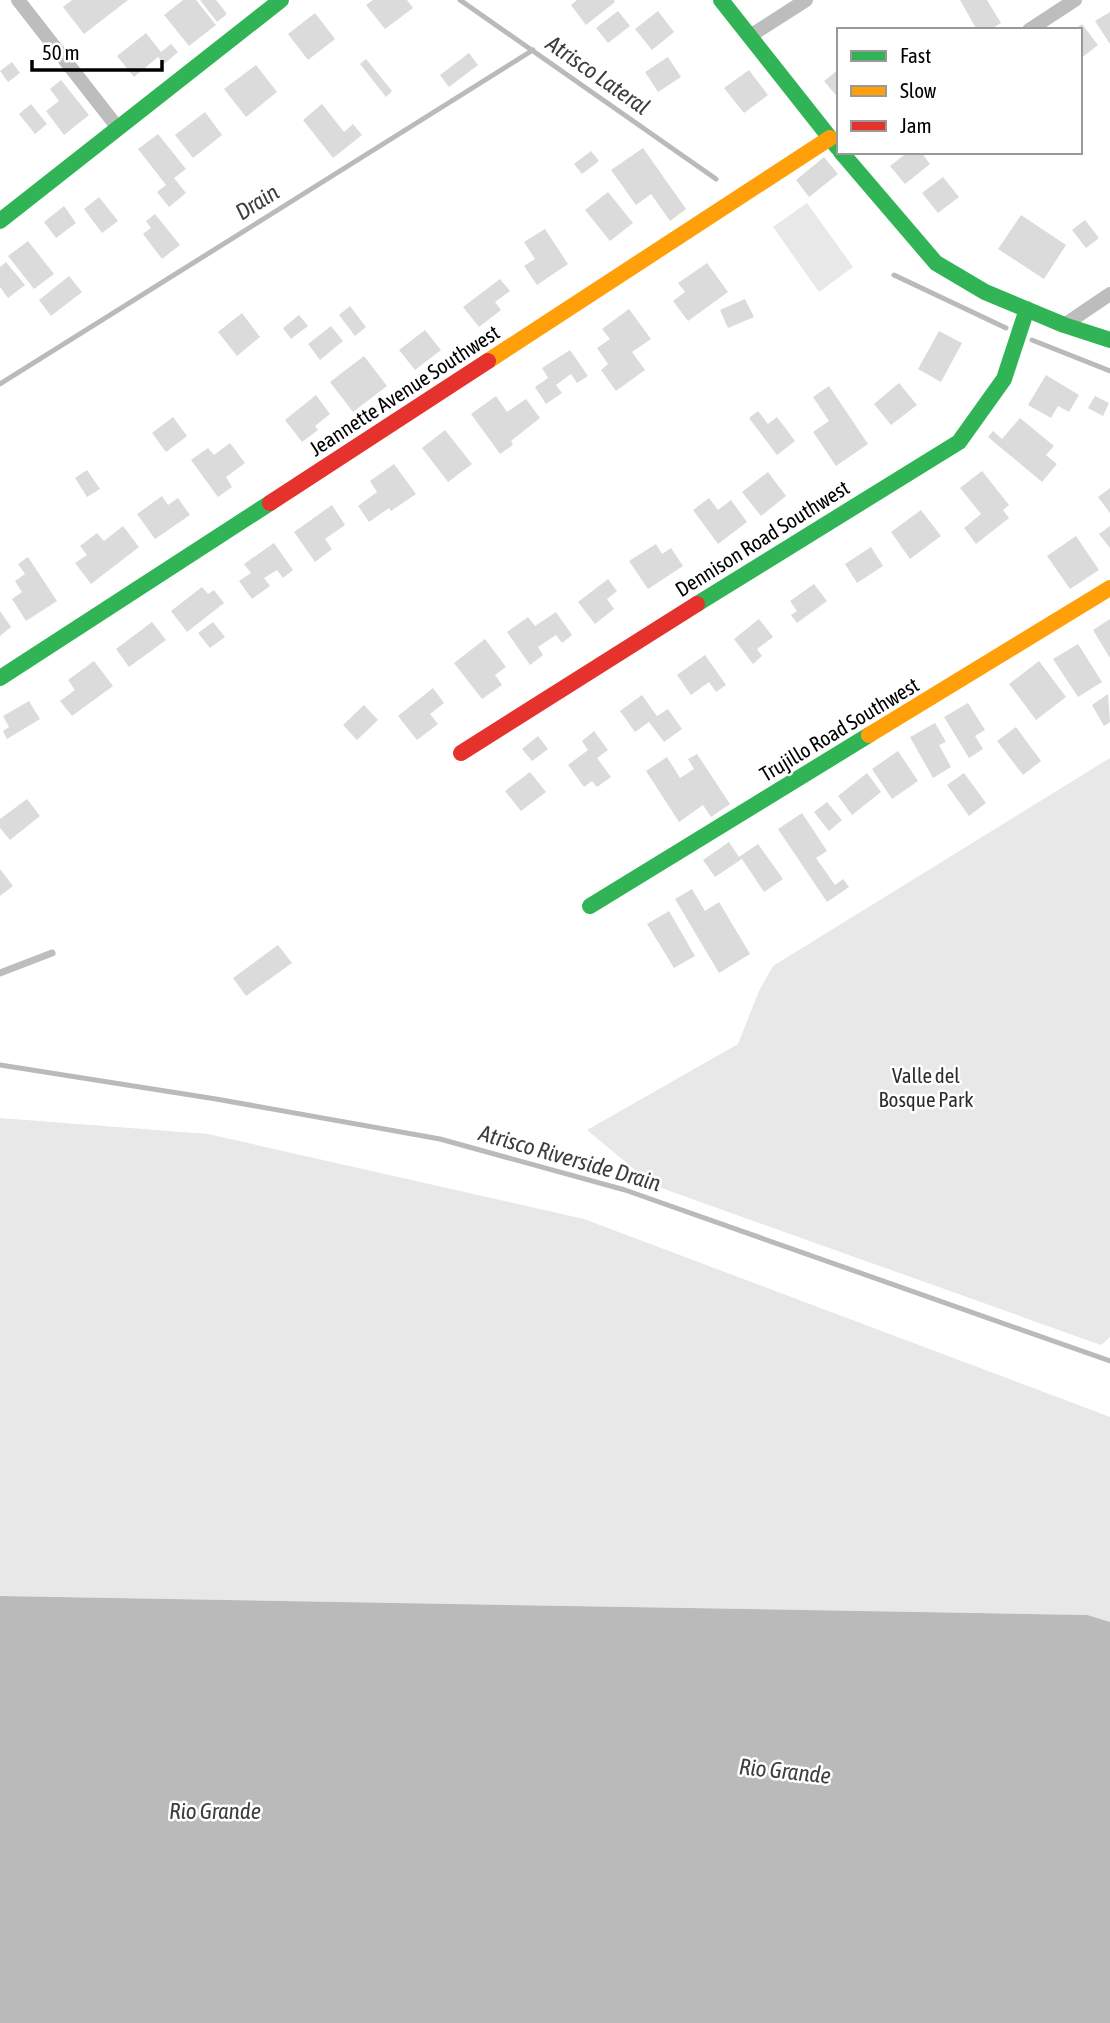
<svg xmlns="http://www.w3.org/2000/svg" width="1110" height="2023" font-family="'Asap Condensed',sans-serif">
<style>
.green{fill:#e8e8e8}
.water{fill:#bababa}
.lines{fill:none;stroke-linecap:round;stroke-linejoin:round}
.stream{stroke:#bababa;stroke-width:5}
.building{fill:#dbdbdb}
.lane{stroke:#bdbdbd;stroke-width:7}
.street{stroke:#bdbdbd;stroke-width:14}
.fast{stroke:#30b455;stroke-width:16}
.slow{stroke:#ff9f0a;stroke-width:16}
.jam{stroke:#e5322d;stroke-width:16}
.labels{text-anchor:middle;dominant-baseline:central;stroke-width:5;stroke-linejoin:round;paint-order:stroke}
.street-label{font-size:21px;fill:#000;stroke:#fff}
.park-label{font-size:21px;fill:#2c2c2c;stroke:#fff}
.water-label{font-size:23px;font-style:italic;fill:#3d3d3d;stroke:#fff}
</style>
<rect width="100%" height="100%" fill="#fff"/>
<!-- green -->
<path class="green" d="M807,203L853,267L819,292L773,227Z
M1110,758V1337L1101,1345L653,1185L587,1130L738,1044L759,991L773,966Z
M0,1118L208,1134L584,1219L1110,1417V1622L1086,1615L0,1596Z"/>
<!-- water -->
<path class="water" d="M0,1596L1087,1615L1110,1622V2023H0Z"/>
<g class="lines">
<!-- stream -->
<path class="stream" d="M460,0L716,179
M894,275L1006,328
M1032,340L1110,371
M0,384L533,50
M0,1065L216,1099L440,1139L625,1190L1110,1361"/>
</g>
<!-- building -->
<path class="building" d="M72,0H128L84,34L63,7Z
M183,0H196L216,25L189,46L164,15Z
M200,0H216L227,14L217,22Z
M373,0H407L413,8L385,29L366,5Z
M577,0H614L615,2L586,25L571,5Z
M960,0H987L1001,23L990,30H977Z
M618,11L630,26L608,43L596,28Z
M658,11L674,32L652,50L635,29Z
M1110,12V44L1095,21Z
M315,13L335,39L308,60L288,34Z
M1082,24L1098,45L1080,59V30H1074Z
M146,33L161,52L171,44L178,52L164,64L158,57L134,77L117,56Z
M469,53L478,65L449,87L440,75Z
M668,57L681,77L658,92L645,72Z
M366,59L392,91L386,97L360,64Z
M12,62L20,73L8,82L0,71Z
M256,65L277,92L246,117L224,89Z
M839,69V99L824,81Z
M749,70L768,95L744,113L724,88Z
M61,80L89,115L64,135L46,111L59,101L50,89Z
M31,104L47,124L35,134L19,114Z
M322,104L344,132L353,124L362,135L333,158L303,120Z
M205,112L222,135L193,158L175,135Z
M158,134L186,169L174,178L186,193L169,207L157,192L166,185L138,149Z
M643,148L686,209L670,221L651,194L636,205L611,170Z
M591,151L599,161L582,174L574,164Z
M908,152H921L930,164L905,184L890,166Z
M824,157L838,174L809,197L796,180Z
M943,177L959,197L938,213L922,193Z
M608,192L633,223L610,241L585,210Z
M99,197L118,221L102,233L84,209Z
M64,206L76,223L56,238L44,222Z
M155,214L180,245L162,259L143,234L151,228L146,221Z
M1021,215L1066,245L1044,279L998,249Z
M1085,220L1099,238L1086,248L1072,230Z
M545,229L568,264L537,285L524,266L535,259L524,242Z
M28,241L54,274L34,289L8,256Z
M6,262L25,285L8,298L0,287V267Z
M707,263L728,292L688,321L673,301L685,292L678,283Z
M69,276L82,292L51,316L39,300Z
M500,279L510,291L495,302L501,310L479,327L463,307Z
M745,299L754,317L728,328L720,310Z
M350,306L366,327L355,336L339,315Z
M629,309L651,339L632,352L645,370L616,391L601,370L608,364L597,348L610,339L602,329Z
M242,313L260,337L237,356L218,332Z
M299,315L308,326L291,339L283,328Z
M331,326L343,341L320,360L308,344Z
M425,330L441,350L415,370L399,350Z
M939,331L962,343L941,382L918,369Z
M570,350L588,376L577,383L571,374L556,385L562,393L546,404L535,387L548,378L542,368Z
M364,356L387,386L353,412L330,382Z
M1046,375L1079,395L1069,412L1058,406L1051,418L1028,405Z
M899,383L917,405L891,425L874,404Z
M829,386L868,444L836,466L813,432L829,421L813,397Z
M316,395L330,414L315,426L318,430L302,442L285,420Z
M496,396L507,412L526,399L540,418L511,441L513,445L500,454L471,414Z
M1095,396L1109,403L1103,416L1088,408Z
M758,411L768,424L777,417L795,441L777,455L749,418Z
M173,417L187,436L166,452L152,433Z
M1020,418L1054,446L1046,455L1057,464L1042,482L988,437L993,431L1002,439Z
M445,430L472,464L448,482L422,448Z
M230,443L245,463L226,477L232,487L218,497L191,460L208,448L214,455Z
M394,464L416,494L391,511L389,508L369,522L358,506L377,492L370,481Z
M87,470L100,489L87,497L75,478Z
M982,471L1009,505L1003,510L1009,518L976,544L964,528L981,514L960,488Z
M768,472L786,496L761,516L742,492Z
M1110,488V513L1098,497Z
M162,496L168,505L178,498L190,515L155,539L137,514Z
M709,498L718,510L731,500L747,522L718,544L693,510Z
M332,505L345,525L325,539L332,549L315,562L294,532Z
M921,510L941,536L910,559L891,532Z
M123,526L139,547L91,584L75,563L87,555L80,546L97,533L104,541Z
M1110,526V548L1099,534Z
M1076,536L1099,570L1070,589L1047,556Z
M274,543L293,570L283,578L277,570L264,578L270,586L252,599L239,581L251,573L244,564Z
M656,544L662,554L671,548L683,566L648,589L629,561Z
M871,547L883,566L857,583L845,564Z
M28,557L57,601L26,621L12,599L22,592L15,581L25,574L18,564Z
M608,579L617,591L607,599L614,609L595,624L578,602Z
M814,584L827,601L797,623L791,615L797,611L790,601Z
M202,587L208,594L214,590L224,603L187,632L171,611Z
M0,611L11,627L0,636Z
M556,612L572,635L562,643L556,635L538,647L543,655L530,665L507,632L528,617L535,626Z
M759,619L773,637L757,649L762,656L753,664L734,639Z
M1110,619V658L1093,630Z
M152,622L166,640L129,667L116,649Z
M213,622L225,637L210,648L198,633Z
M485,639L506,667L495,675L502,685L482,699L454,663Z
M1078,644L1102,682L1078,697L1053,659Z
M705,655L726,685L716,692L709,682L691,695L677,675Z
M94,661L113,686L72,716L60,701L75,690L68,680Z
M1039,661L1066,697L1036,720L1009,684Z
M433,688L444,703L430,714L438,724L417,740L398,716Z
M1108,694L1110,722L1104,726L1092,705Z
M642,695L657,716L668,709L682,729L664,742L649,722L635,732L620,711Z
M29,701L40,719L7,739L3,731L9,727L3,716Z
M968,703L985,730L975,736L983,749L969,758L944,717Z
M364,705L378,720L357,740L343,725Z
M935,723L946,742L939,745L951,767L933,778L910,737Z
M1016,727L1041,761L1023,775L997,741Z
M594,731L608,750L597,758L611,777L597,787L592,781L584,787L568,765L588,750L582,741Z
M538,736L548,749L532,761L522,749Z
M898,751L918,781L892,799L872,769Z
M697,754L730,804L711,817L703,805L679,822L646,771L667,757L680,778L694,769L688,759Z
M530,772L546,792L521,811L505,791Z
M867,773L881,792L852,815L838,796Z
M964,773L986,803L969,816L947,785Z
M27,799L40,816L10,840L0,828V819Z
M827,802L842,820L829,831L814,812Z
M802,813L827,851L816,858L835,885L843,879L849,887L827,902L778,829Z
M729,842L739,857L758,844L783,879L764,892L742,859L715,877L703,860Z
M0,869L13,886L0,896Z
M692,889L705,911L719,902L750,954L719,973L675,899Z
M669,911L695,956L674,968L647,924Z
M278,945L292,963L246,996L233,978Z"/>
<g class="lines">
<!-- lane -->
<path class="lane" d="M0,973L52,953"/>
<!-- street -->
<path class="street" d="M18,0L118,128
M1029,30L1075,0
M750,36L806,0
M1064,325L1110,294"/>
<!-- fast -->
<path class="fast" d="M721,0L838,148
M841,152L936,263L985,292L1064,325L1110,340
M0,221L281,0
M697,604L959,442L1004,379L1027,309
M0,678L270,503
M590,906L869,735"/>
<!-- slow -->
<path class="slow" d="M488,361L830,138
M869,735L1110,588"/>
<!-- jam -->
<path class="jam" d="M270,503L488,361
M461,753L697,604"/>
</g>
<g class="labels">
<!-- street labels -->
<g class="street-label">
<text transform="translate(404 390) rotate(-33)">Jeannette Avenue Southwest</text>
<text transform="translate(762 538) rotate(-32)">Dennison Road Southwest</text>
<text transform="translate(839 729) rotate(-31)">Trujillo Road Southwest</text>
</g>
<!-- park labels -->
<g class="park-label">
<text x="926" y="1075">Valle del<tspan x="926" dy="24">Bosque Park</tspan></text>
</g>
<!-- water labels -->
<g class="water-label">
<text transform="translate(598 75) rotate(35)">Atrisco Lateral</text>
<text transform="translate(257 202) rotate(-32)">Drain</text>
<text transform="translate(570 1158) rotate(16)">Atrisco Riverside Drain</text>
<text transform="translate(785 1771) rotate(6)">Rio Grande</text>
<text x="215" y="1811">Rio Grande</text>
</g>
</g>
<!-- legend -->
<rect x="837" y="28" width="245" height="126" fill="#ffffff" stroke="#999999" stroke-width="2"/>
<rect x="851" y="51" width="35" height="10" fill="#30b455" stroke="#999999" stroke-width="2"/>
<text x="900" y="63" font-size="21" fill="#000000">Fast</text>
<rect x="851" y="86" width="35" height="10" fill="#ff9f0a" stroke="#999999" stroke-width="2"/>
<text x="900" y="98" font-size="21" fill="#000000">Slow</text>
<rect x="851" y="121" width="35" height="10" fill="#e5322d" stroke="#999999" stroke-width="2"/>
<text x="900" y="133" font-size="21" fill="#000000">Jam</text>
<!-- scale -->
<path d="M32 60v10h130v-10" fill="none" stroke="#000000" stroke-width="3.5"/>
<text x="42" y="60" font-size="21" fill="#000000" stroke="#ffffff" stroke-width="5" paint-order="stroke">50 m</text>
</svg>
